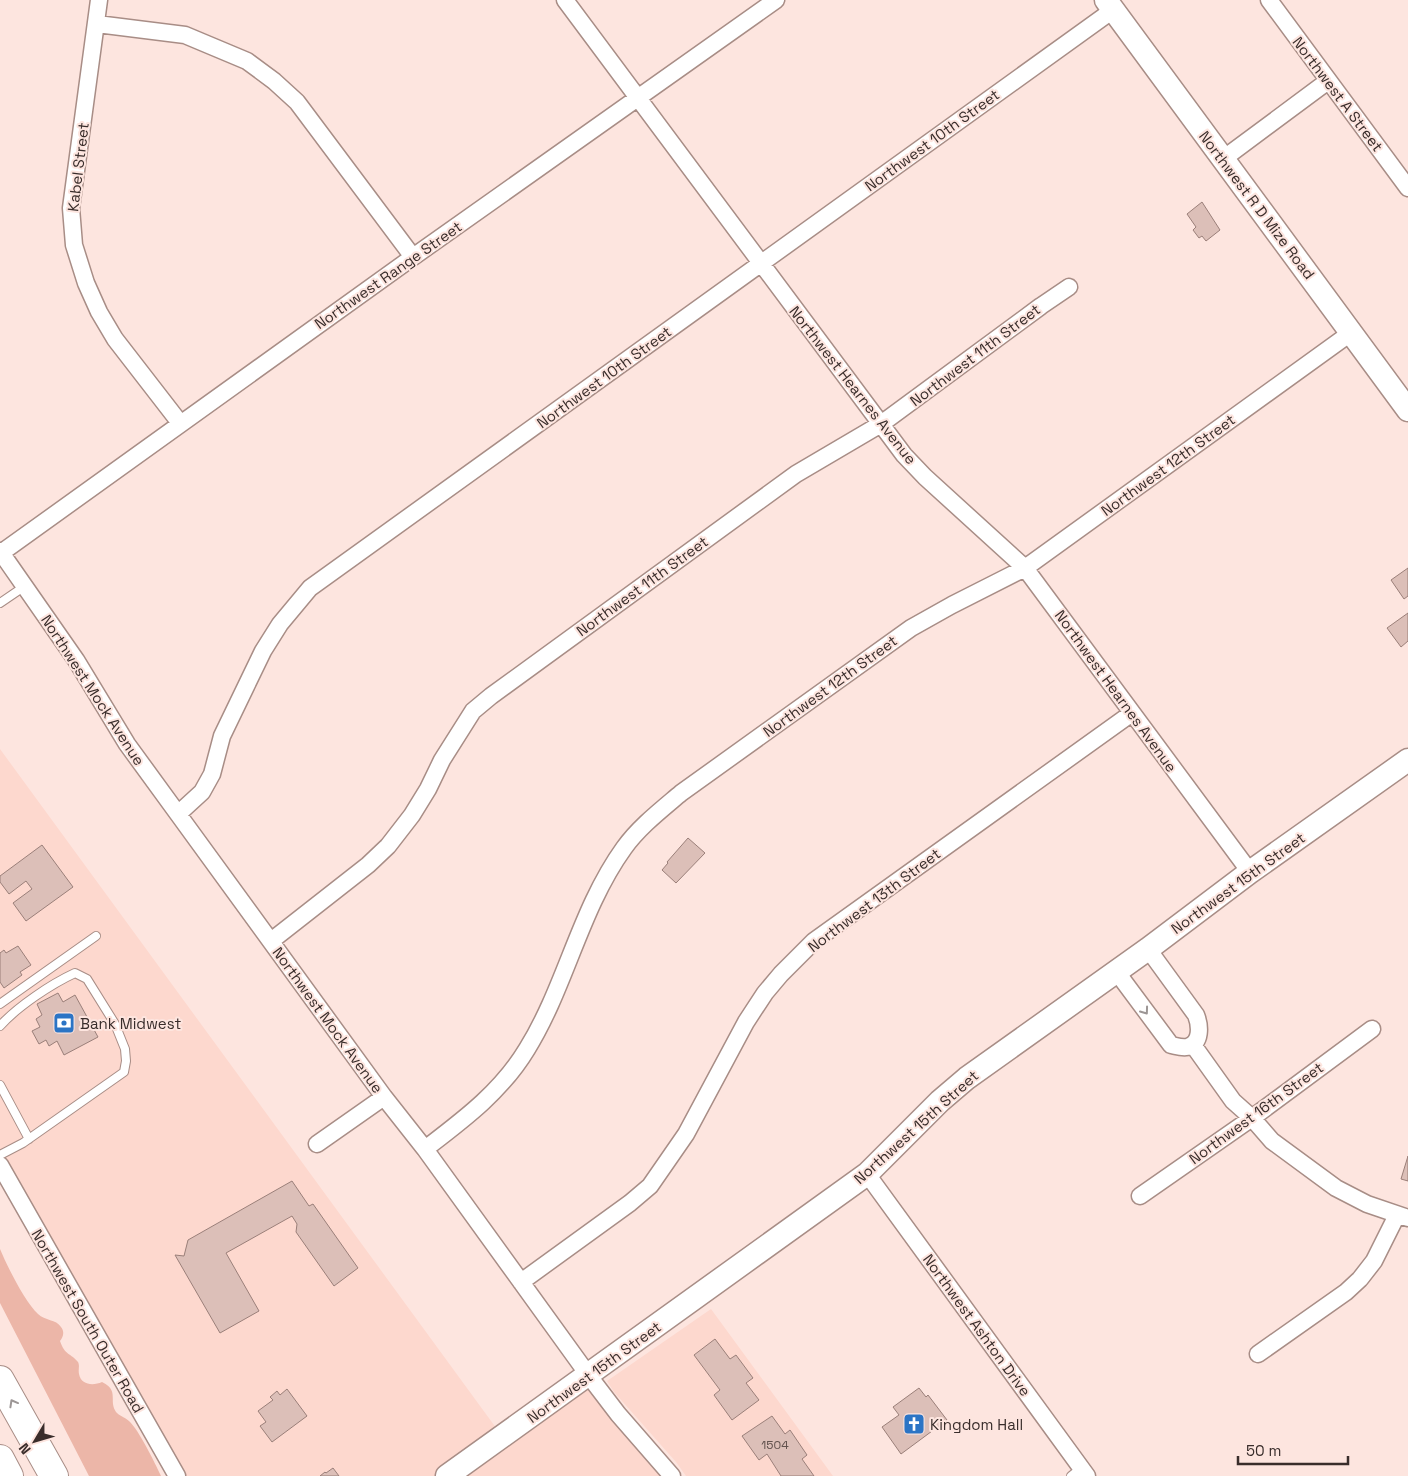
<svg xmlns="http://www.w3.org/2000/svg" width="1408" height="1476" font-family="'Space Grotesk',sans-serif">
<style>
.built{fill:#fdd8ce}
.green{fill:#ecb6a8}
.building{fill:#dcbfb8;stroke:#9a7f79}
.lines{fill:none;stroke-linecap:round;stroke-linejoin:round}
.lane-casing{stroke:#a88d86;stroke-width:10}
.street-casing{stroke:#a88d86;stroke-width:19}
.secondary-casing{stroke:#a88d86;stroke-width:25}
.highway-casing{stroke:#a88d86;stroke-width:30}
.lane{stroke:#fff;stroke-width:8}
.street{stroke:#fff;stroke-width:16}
.secondary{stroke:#fff;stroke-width:22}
.highway{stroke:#fff;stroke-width:28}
.oneway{stroke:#9c9695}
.labels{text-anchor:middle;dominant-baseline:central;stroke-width:4;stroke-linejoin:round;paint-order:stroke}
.number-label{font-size:12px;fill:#62524e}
.street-label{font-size:15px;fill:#392d2b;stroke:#fde5df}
.poi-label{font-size:15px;fill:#392d2b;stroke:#fde5df;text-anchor:start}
</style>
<rect width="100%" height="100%" fill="#fde5df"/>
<!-- built -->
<path class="built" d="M0,749L502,1436L589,1376L672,1476H177L0,1165Z
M711,1309L833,1476H686L676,1462L614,1392L607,1381Z"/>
<!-- green -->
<path class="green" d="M0,1249C7,1266 25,1302 38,1314C45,1321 56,1319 61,1327C65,1332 63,1337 60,1341C65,1356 71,1353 78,1362C80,1366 78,1369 79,1374C81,1385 93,1386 102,1382C120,1391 108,1400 116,1412C119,1416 125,1417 129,1421C139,1430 155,1463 161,1476H89L0,1303Z"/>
<!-- building -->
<path class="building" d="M1202,202L1220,230L1206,241L1202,236L1199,238L1193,230L1196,227L1187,214Z
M1408,568V596L1404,599L1391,580Z
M1408,613V641L1401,647L1387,628Z
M688,838L705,853L676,883L662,870L668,863L667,862Z
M42,845L73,887L26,921L13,903L32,889L26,881L9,894L0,882V876Z
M18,946L31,965L20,972L22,975L4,988L0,982V953L4,950L6,953Z
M58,993L63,1002L75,995L98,1037L64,1055L57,1041L49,1046L46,1040L39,1044L32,1031L40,1027L36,1019L42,1015L37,1004Z
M1408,1156V1181L1401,1179Z
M292,1181L309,1206L313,1204L358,1268L334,1286L296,1232L297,1224L292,1216L226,1253L259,1311L220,1333L175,1255L184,1256L188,1240Z
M715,1339L730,1359L736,1355L753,1378L746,1383L759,1400L732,1420L714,1395L720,1390L694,1355Z
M919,1388L926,1397L928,1395L947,1420L901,1454L882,1427L899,1415L893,1407Z
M287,1389L307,1416L272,1442L260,1426L266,1422L258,1411L273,1400L270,1397L277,1391L280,1395Z
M772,1416L785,1434L790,1430L807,1455L802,1459L814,1476H781L767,1454L759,1460L742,1436Z
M333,1468L339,1476H320L325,1472L326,1473Z"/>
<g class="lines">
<!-- lane casing -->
<g class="lane-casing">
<path id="lane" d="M0,603L25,586
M0,1004L96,936
M0,1026C17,1007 51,984 75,973L87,979L115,1024L125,1049L126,1061L124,1072L23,1143L0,1155
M0,1085L29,1139
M1071,1476L1081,1468"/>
</g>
<!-- street casing -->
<g class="street-casing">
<path id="street" d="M99,0L71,208L74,245L86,283L99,312L115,339L180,423
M565,0L904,455L925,477L1025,568L1250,872
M1269,0L1408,188
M97,24L185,35L247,61L274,81L297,102L413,257
M1223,159L1328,81
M0,551L76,660L127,744L178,814L384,1097L425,1149L589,1376L618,1414L672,1476
M1,553L413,257L776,0
M178,814L202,792L212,774L222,736L263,651L280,624L310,588L1113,10
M271,941L368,865L388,846L412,815L428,789L442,760L473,711L491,696L796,474L881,424L1041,306L1069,287
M1116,971L1171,1045C1176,1046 1182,1048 1187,1047C1202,1044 1200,1025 1196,1015L1148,949
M1193,1045L1233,1101L1252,1118L1272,1141L1336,1188L1367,1204L1408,1218
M317,1144L384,1097
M425,1149C463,1120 501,1092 527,1049C566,986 580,909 624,848C639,827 661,810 681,793L911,628L952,605L1025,568L1352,332
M0,1165L177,1476
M867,1174L1087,1476
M1140,1196L1252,1118L1372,1029
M521,1282L630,1203L650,1186L686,1134L746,1022L765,993L781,974L814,941L1132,713
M1258,1354L1346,1292L1360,1279L1374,1261L1397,1215"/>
</g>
<!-- secondary casing -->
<g class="secondary-casing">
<path id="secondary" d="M1106,0L1408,410
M447,1476L867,1174L940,1101L967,1078L1148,949L1250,872L1408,760"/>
</g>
<!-- highway casing -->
<g class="highway-casing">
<path id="highway" d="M0,1380L54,1476
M0,1459L9,1476"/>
</g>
<!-- lane -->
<use href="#lane" class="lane"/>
<!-- street -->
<use href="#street" class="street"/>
<!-- secondary -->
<use href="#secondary" class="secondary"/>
<!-- highway -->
<use href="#highway" class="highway"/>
</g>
<!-- one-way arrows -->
<defs><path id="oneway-chevron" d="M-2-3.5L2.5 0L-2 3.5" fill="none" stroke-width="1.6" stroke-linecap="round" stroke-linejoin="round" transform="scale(1.25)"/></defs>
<g class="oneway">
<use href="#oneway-chevron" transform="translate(1145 1011) rotate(54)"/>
<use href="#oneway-chevron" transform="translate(13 1403) rotate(-119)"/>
</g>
<!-- icons -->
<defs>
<g id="bank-square" transform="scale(1.125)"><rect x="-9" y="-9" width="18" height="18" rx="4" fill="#2b74c5" stroke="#fde5df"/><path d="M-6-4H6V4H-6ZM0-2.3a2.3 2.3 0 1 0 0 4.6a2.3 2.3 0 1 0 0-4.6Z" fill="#fff"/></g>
<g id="church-square" transform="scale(1.125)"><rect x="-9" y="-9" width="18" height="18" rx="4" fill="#2b74c5" stroke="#fde5df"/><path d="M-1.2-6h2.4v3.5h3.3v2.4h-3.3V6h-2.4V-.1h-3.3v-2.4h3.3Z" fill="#fff"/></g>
</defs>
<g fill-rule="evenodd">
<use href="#bank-square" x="64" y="1023"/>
<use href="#church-square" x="914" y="1424"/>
</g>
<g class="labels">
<!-- number labels -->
<g class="number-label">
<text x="775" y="1445">1504</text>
</g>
<!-- street labels -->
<g class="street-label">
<text transform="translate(1338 94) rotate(53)">Northwest A Street</text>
<text transform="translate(932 140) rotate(-36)">Northwest 10th Street</text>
<text transform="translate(78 167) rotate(-83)">Kabel Street</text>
<text transform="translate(1257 205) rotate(53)">Northwest R D Mize Road</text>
<text transform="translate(388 275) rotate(-35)">Northwest Range Street</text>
<text transform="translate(975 355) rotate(-37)">Northwest 11th Street</text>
<text transform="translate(604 377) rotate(-36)">Northwest 10th Street</text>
<text transform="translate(853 385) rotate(52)">Northwest Hearnes Avenue</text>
<text transform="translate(1168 465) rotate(-36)">Northwest 12th Street</text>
<text transform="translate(642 586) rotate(-36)">Northwest 11th Street</text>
<text transform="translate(830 686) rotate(-36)">Northwest 12th Street</text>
<text transform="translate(93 690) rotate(57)">Northwest Mock Avenue</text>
<text transform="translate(1116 691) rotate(54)">Northwest Hearnes Avenue</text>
<text transform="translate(1238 883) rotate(-36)">Northwest 15th Street</text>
<text transform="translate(874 900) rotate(-37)">Northwest 13th Street</text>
<text transform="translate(328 1020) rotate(54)">Northwest Mock Avenue</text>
<text transform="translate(1256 1113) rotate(-36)">Northwest 16th Street</text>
<text transform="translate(916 1127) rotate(-42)">Northwest 15th Street</text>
<text transform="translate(88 1321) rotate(60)">Northwest South Outer Road</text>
<text transform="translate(977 1325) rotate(54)">Northwest Ashton Drive</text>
<text transform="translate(594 1372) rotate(-36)">Northwest 15th Street</text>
</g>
<!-- poi labels -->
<g class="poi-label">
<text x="80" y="1023">Bank Midwest</text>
<text x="930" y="1424">Kingdom Hall</text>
</g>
</g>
<!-- north arrow -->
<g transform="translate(35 1441) rotate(232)" stroke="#fde5df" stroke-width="4" paint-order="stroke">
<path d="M0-4L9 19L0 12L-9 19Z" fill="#392d2b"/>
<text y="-8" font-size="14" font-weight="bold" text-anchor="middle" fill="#392d2b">N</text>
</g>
<!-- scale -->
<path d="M1238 1456v8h110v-8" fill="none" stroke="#392d2b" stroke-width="2.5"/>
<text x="1246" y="1456" font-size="15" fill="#392d2b" stroke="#fde5df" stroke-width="4" paint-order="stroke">50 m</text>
</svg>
